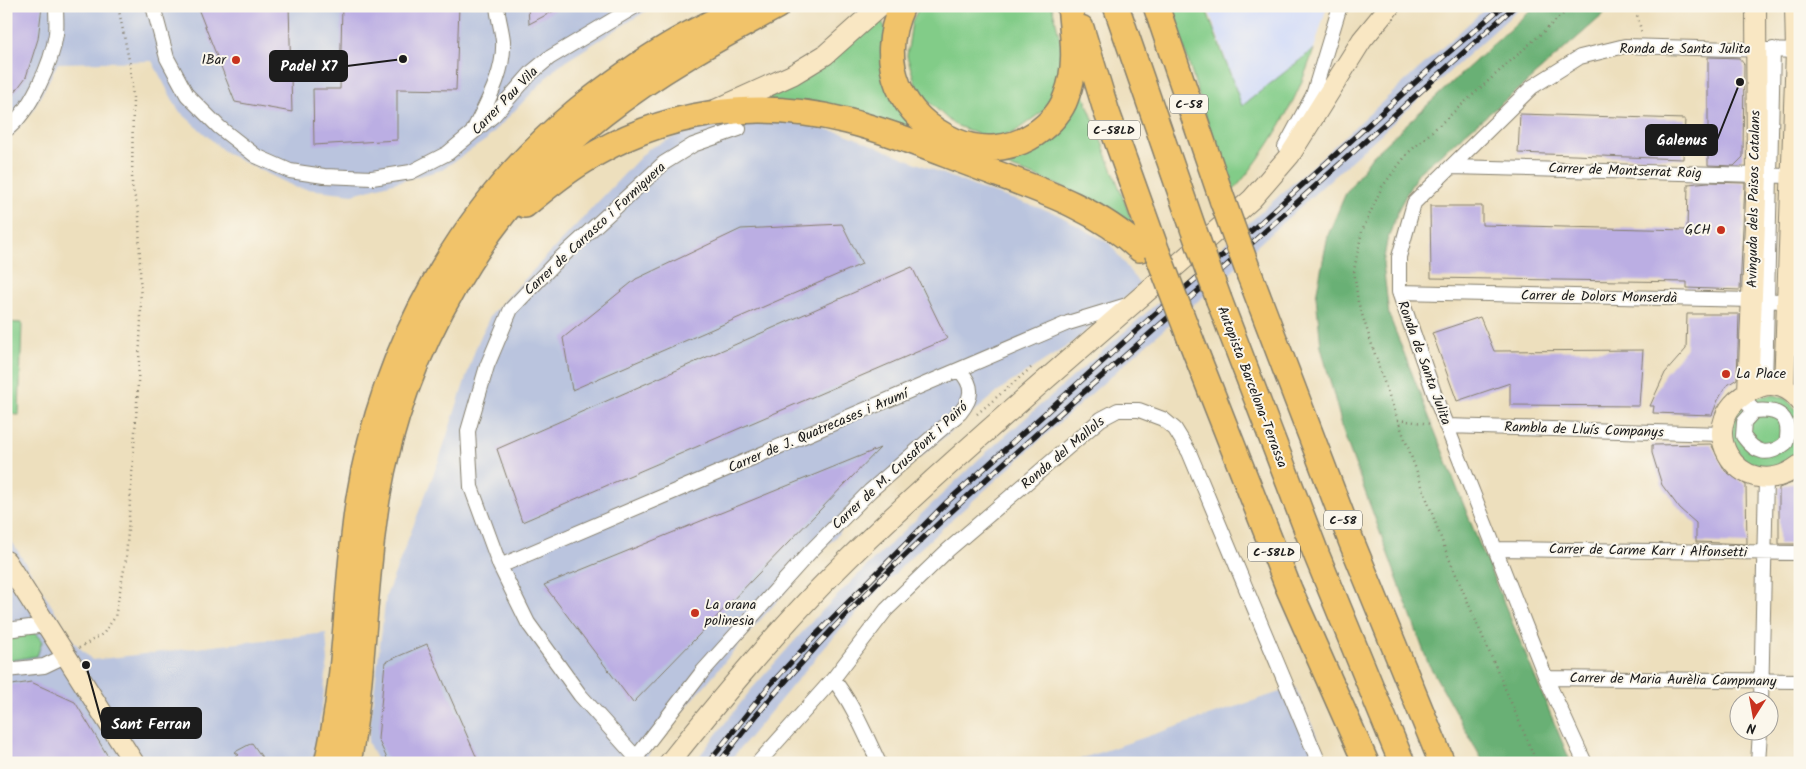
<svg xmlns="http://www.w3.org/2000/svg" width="1806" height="769" font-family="Kalam,sans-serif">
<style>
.built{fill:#d0daf9}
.industrial{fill:#bac4de}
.green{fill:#82cc88;stroke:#4f7452}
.forest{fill:#69b074;stroke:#426648}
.building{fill:#bbaee3}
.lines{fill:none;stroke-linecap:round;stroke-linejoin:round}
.street-casing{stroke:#847e6c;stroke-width:16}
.secondary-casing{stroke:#847e6c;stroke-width:22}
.highway-casing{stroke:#847e6c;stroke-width:28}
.path{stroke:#847e6c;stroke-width:2.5;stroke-dasharray:1 4;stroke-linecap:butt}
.street{stroke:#fff;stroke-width:14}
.secondary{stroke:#f9e7c3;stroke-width:20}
.highway{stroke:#f1c36a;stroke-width:25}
.rail-casing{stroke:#1c1c1c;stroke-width:5.5}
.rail{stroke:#fbf7ec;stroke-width:4;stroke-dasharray:11;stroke-linecap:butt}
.highway-bridge-casing{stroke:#847e6c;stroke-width:28;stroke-linecap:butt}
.highway-bridge{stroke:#f1c36a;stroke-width:25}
.poi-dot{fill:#c8321e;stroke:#fbf7ec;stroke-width:2}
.labels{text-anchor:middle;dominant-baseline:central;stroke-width:4;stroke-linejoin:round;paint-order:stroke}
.shield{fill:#fbf7ec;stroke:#5f5e5a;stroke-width:1}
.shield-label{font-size:12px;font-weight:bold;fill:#1c1c1c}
.street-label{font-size:14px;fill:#1c1c1c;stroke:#fbf7ec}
.poi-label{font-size:14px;fill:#1c1c1c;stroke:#fbf7ec;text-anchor:end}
.leader{fill:none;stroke:#1c1c1c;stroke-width:2}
.callout-dot{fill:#1c1c1c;stroke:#fbf7ec;stroke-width:2}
.callout{fill:#1c1c1c;stroke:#1c1c1c;stroke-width:2}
.callout-label{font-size:15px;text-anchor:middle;font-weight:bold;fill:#fff}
</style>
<rect width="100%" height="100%" fill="#fbf7ec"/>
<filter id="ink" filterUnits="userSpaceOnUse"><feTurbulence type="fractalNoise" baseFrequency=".02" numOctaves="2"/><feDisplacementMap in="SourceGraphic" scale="10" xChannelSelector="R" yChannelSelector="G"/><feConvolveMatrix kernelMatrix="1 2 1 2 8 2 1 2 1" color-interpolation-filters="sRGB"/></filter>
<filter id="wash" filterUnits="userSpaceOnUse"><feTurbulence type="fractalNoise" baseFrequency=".0096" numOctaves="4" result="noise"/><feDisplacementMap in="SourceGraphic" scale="20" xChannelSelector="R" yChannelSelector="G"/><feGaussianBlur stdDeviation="1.12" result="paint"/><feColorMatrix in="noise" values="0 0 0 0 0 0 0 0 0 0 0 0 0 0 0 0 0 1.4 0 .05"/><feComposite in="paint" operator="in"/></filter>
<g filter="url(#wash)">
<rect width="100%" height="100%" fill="#eddfbd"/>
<!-- built -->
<path class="built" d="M1207,6H1327L1314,49L1242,106Z"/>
<!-- industrial -->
<path class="industrial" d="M6,6H654L558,66L486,140L441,170L353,194L297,188L226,153L178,110L152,61L58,63L32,112L6,143Z
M1488,6H1522L1258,245L1229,275L1142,348L913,555L828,643L728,763H694L750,691L814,619L864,569L980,458L1249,223Z
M776,119L843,133L978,188L1055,213L1110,244L1140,285L1072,343L1005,386L869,500L761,619L655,744L643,763H378L368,742L386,596L439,460L476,347L490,316L648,149L706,123Z
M6,532L74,642L92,660L326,633L328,661L314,763H6Z
M1295,687L1329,763H1068Z"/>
<!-- green -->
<path class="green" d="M920,6H1052L1063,51L1062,87L1046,109L1013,133L987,138L953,124L918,92L907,56L912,21Z
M1171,6H1205L1242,106L1314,49C1296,103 1270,149 1232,192L1213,141Z
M881,20L885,27L894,99L916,134L765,99L806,79L873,24Z
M1080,85L1135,229C1091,194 1033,174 980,158L1018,151Z
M6,322L22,323L19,415L6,414Z
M1775,395L1786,399L1800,413V454C1785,471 1776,469 1754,470L1728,441L1732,415L1750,397Z
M29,631L37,634L42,642L37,656L6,661V633Z"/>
<!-- forest -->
<path class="forest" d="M1535,6H1613L1527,82L1418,173L1399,208L1387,241L1383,264L1389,315L1476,536L1571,763H1484L1428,663L1345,437L1321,347L1316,296L1328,235L1345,195L1372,156Z"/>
<g id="blocks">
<!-- building -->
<path class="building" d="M6,6H42L38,39L26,77L6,104Z
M197,6H289L292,112L235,102Z
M342,6H459L456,90L397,89V140L314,145L313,89H340Z
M528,6H563L529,24Z
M1708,57L1739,58L1744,64L1743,157L1734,166L1708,165Z
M1520,114L1685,119L1683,159L1518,153Z
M1708,182L1745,183L1740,290L1687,288V282L1431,278L1430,206H1482V225L1687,230L1688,184Z
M842,224L862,264L572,390L563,338L636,279L741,229Z
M912,267L947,339L522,522L497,449Z
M1687,314H1739L1737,379L1726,386L1718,400L1712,415L1653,413L1654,406H1650L1665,373L1686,349Z
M1480,317L1494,351L1643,350L1639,406L1510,405V383L1457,401L1432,333Z
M1711,444L1725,471L1746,485L1747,544L1696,542V523L1680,509L1662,485L1652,453V445Z
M880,448L633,703L544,585Z
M1800,480V544H1779V488Z
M427,644L479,763H389L378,739L385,662Z
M31,682L75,702L112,763H6V686Z
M252,743L266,763H225L239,755L235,752Z"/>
</g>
</g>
<g filter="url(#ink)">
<use href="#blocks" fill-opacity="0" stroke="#847e6c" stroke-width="1"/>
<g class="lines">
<!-- street casing -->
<g class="street-casing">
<path id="street" d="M153,6L167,58L187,95L219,127L256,156L290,171L324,176L372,178L411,172L448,153L494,115L532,72L549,58L636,6
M6,130C30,112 52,63 56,34C57,25 56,15 56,6
M473,131C486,104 505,73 503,41C502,30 498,18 497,6
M1285,147L1313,95L1340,6
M1451,167L1800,176
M1399,292L1800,301
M1765,385L1773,49
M1741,396L1754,411L1744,422L1743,436C1756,454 1768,457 1786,443C1792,417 1779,408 1754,411
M1446,426L1721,434
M1497,549L1800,553
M500,566L1068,323L1127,305
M6,630L46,625
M6,670L44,666L65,656
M1546,678L1800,681
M833,679C853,704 865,734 879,763
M1761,702L1766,478
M632,763L703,671L810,552L870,491L960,413C973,397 974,386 960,371
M641,763L580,695L528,623L500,566L471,487L468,431L487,366L511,309L555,263L664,163L693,145L739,129
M758,763L833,679L886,610L948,550L1101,419L1118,410H1139L1163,419L1175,429L1189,452L1319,763
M1585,763L1546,678L1439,407L1399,292V257L1414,203L1532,87L1580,57L1625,46L1800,51
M1758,763L1760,732"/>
</g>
<!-- secondary casing -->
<g class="secondary-casing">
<path id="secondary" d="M717,109L792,75L825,55L880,6
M1784,387L1796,51L1795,6
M1748,391L1757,175L1756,6
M1800,401C1791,389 1775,381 1760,387C1682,416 1739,512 1800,465
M6,561L134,763
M669,763C733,683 798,605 873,535C996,419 1126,312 1252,199L1290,155L1362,40L1390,6"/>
</g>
<!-- highway casing -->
<g class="highway-casing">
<path id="highway" d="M902,6C876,62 900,117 955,141C981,152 1011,150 1035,134C1048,125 1061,112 1066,97C1078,68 1073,36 1070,6
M1116,6L1194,231
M1156,6L1223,202
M1081,28L1106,110L1157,252
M525,205C543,190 562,174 582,162C661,111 756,98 847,121C891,132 933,150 976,166C1034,188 1094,206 1140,249
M1250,276L1352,543L1442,763
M1219,300L1317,556L1402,763
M1190,338L1289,589L1366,763
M327,763C348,676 345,586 359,498C383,348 462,205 579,109C608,86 638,64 670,45C693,31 719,20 743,6
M348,763C364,675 363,586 377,499C402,350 484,207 603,114C656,72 718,38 777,6"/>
</g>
<!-- path -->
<path class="path" d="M1635,6L1642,34
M977,414L1032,367
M1398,420L1432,424
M79,648L103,634L115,617L126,559L137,403L141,320L139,213L132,186L133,98L130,65L118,6
M1537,763L1445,549L1383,379L1358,302L1354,270L1362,231L1382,187L1408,153L1572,6"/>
<!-- street -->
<use href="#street" class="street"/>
<!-- secondary -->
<use href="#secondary" class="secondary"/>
<!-- highway -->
<use href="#highway" class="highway"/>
<!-- rail casing -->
<g class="rail-casing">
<path id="rail" d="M708,763L770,685L816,635L947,502L1156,313L1259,224L1442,58L1503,6
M719,763C838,605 989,476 1136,346C1263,234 1389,120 1515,6"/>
</g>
<!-- rail -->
<use href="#rail" class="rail"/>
<!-- highway-bridge casing -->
<g class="highway-bridge-casing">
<path id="highway-bridge" d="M1223,202L1250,276
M1194,231L1219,300
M1157,252L1190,338"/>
</g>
<!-- highway-bridge -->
<use href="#highway-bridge" class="highway-bridge"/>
</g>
</g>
<!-- markers -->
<g class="poi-dot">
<circle cx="236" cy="60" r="5"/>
<circle cx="1721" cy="230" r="5"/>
<circle cx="1726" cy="374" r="5"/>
<circle cx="695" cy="613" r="5"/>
</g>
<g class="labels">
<!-- shield labels -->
<g class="shield">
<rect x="1170" y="94.5" width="38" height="19" rx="4"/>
<rect x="1088" y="120.5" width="52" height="19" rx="4"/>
<rect x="1324" y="510.5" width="38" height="19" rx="4"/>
<rect x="1248" y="542.5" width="52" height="19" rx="4"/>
</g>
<g class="shield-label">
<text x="1189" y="104">C-58</text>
<text x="1114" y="130">C-58LD</text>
<text x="1343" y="520">C-58</text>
<text x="1274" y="552">C-58LD</text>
</g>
<!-- street labels -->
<g class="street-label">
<text x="1685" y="49">Ronda de Santa Julita</text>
<text transform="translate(505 101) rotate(-46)">Carrer Pau Vila</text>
<text transform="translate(1625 171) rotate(2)">Carrer de Montserrat Roig</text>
<text transform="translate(1754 199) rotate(-89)">Avinguda dels Països Catalans</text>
<text transform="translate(595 229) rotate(-43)">Carrer de Carrasco i Formiguera</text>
<text transform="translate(1599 297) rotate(1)">Carrer de Dolors Monserdà</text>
<text transform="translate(1424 363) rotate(70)">Ronda de Santa Julita</text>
<text transform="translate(1252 387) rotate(69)">Autopista Barcelona-Terrassa</text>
<text transform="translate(1584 430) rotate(2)">Rambla de Lluís Companys</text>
<text transform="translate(818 431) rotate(-23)">Carrer de J. Quatrecases i Arumí</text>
<text transform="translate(1063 453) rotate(-40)">Ronda del Mallols</text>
<text transform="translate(900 466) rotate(-43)">Carrer de M. Crusafont i Pairó</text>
<text transform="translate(1648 551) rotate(1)">Carrer de Carme Karr i Alfonsetti</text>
<text transform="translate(1673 680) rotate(1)">Carrer de Maria Aurèlia Campmany</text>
</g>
<!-- poi labels -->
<g class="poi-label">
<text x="226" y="60">IBar</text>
<text x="1711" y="230">GCH</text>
<text x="1736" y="374" text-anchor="start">La Place</text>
<text x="705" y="605" text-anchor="start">La orana<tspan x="705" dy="16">polinesia</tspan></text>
</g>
</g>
<!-- callouts -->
<path class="leader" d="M403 59L347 66M1740 82L1717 140M86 665L102 723"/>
<g class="callout-dot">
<circle cx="403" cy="59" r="5"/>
<circle cx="1740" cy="82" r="5"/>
<circle cx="86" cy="665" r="5"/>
</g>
<g class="callout">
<rect x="270" y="51" width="77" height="30" rx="5"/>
<rect x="1646" y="125" width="71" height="30" rx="5"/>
<rect x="102" y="708" width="99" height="30" rx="5"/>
</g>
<g class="callout-label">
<text x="309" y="71">Padel X7</text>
<text x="1682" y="145">Galenus</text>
<text x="151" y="729">Sant Ferran</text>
</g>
<!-- margin -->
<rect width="1806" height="769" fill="none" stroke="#fbf7ec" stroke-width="25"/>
<!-- north arrow -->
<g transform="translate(1754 716) rotate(191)"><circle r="24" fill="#fbf7ec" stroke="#a29f99"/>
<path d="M0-4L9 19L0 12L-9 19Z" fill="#c8321e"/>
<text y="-8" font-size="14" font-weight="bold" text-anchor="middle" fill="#1c1c1c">N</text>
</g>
</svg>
